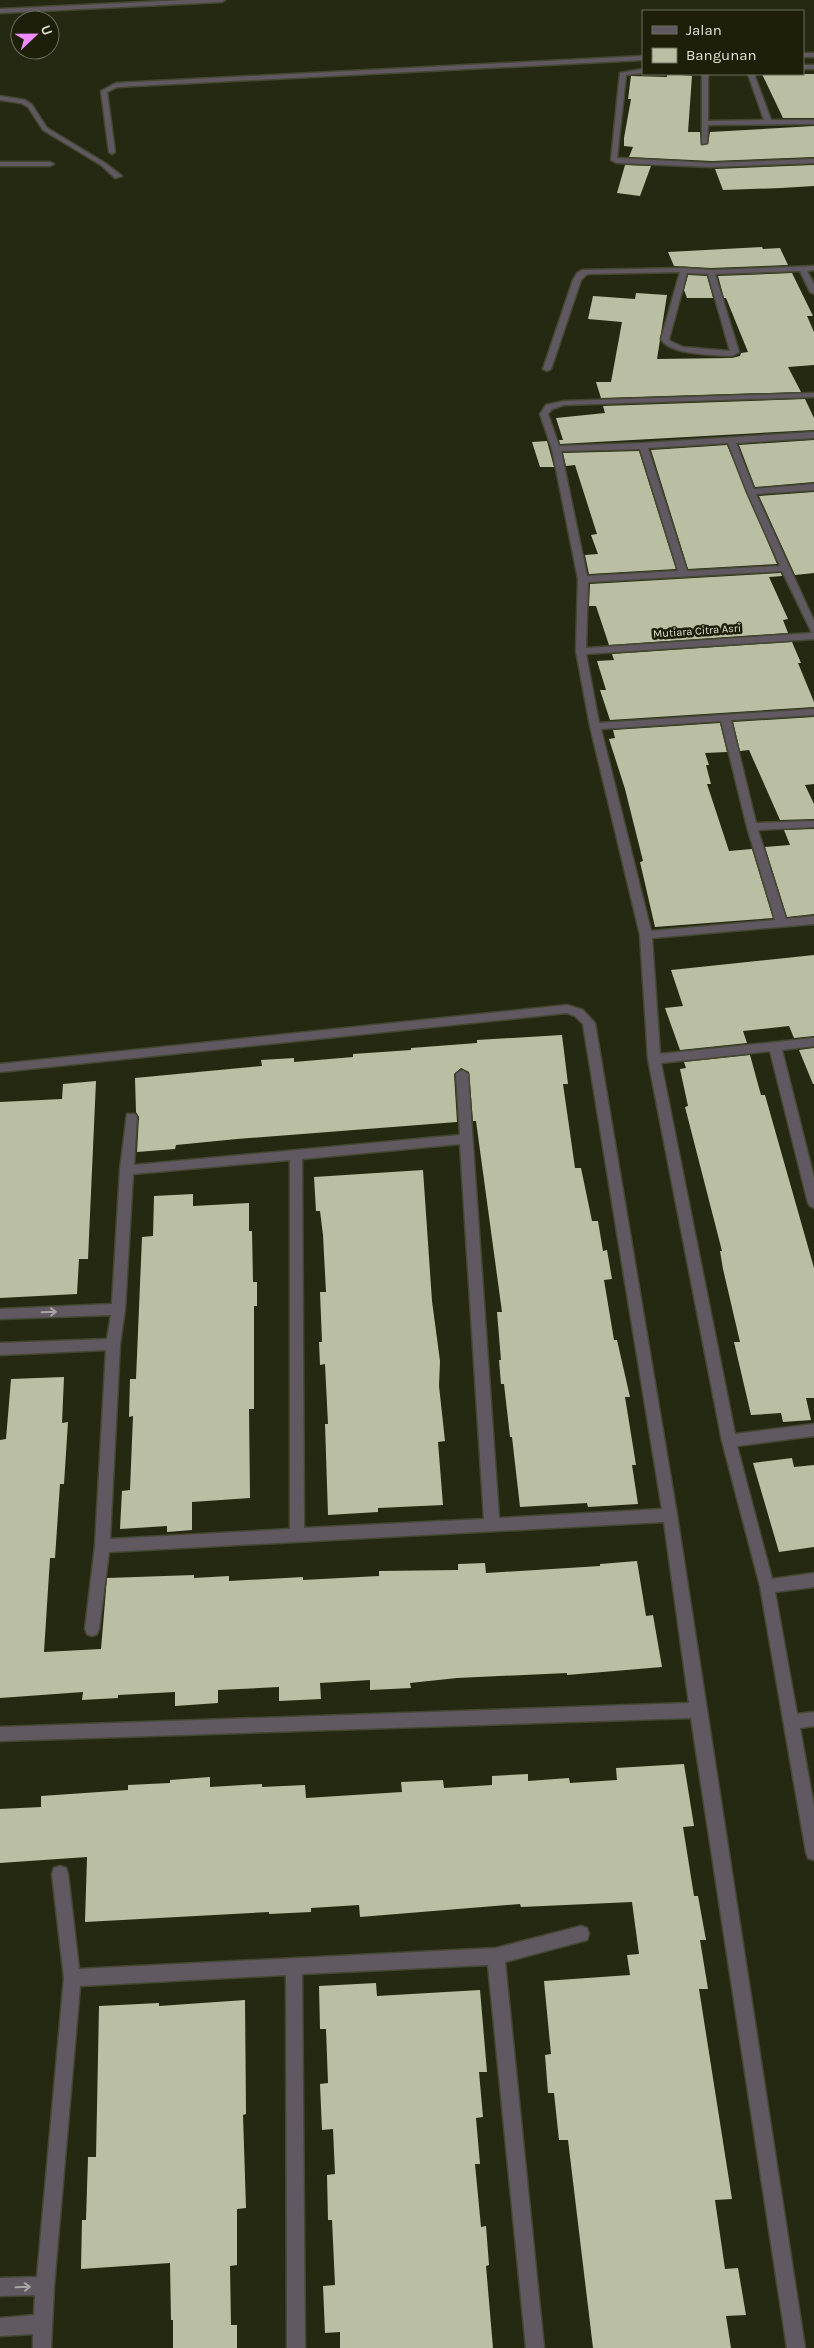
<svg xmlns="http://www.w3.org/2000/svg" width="814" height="2348" font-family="Karla,sans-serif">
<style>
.building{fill:#babfa3}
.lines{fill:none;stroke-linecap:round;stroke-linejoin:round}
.minor-casing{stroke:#444731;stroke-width:3}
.minor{fill:#615962;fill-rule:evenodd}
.oneway{stroke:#a7a5a1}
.labels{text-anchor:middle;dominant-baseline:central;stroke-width:5;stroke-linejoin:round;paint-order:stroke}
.far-street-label{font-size:11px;fill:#e1e4d5;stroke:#1d1f08}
</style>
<rect width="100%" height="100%" fill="#262912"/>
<!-- building -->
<path class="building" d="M667,74L692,76L688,132H700L701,145L708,144L710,132L814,126V157L712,161L629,157L633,147L624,146V138L631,99H628L631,76L667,77Z
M762,74H814V118H783Z
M625,165L651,166L640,196L617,193Z
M814,165V186L781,188L723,190L715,169Z
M762,247L763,249L780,248L788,265L711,268L674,266L668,252Z
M792,273L813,316H807L814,332V365L788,367L801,392L601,398L596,382H611L622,322L588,319L593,296L635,299L636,293L667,295L657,359L732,358L740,356L741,353L748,352L726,298H724L718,276Z
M688,275L707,276L713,298H687L684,290Z
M805,399L814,418V430L560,444L559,440H563L556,418L605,413L603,406Z
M814,440V482L755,487L739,445Z
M547,441L554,467H540L532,442Z
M727,445L777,564L688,569L651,450Z
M639,451L676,569L589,574L585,555L598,554L591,535L597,534L575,465L566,466L563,453Z
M814,492V573L795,575L759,496Z
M781,573L782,576L769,577L788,619L783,620L788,633L609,645L596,606H589L590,584Z
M792,642L801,663H798L814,702V707L610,720L600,690H606L597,661L614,660L612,654Z
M814,717V784L805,785L814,804V819L780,820L749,750L740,751L733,722Z
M720,723L727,752L705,753L709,765H706L711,784H707L729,851L752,849L773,918L655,927L640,862L643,861L625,789L609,739L615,738L613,730Z
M814,829V914L787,917L765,847L790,845L784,830Z
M814,955V1036L794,1038L789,1026L743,1031L747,1043L680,1050L665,1008L683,1006L671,970Z
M562,1035L568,1084H563L575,1168H581L592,1221H598L603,1251L607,1250L612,1279L604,1280L614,1340H617L630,1397H625L636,1465H632L638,1504L588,1507L587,1503L520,1507L512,1437H510L504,1384H501L499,1360H501L497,1312H502L476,1121H473L469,1072L461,1068L454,1074L457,1122L237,1139L176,1145L175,1149L137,1152L139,1117L136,1112L135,1078L262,1066L261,1060L294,1058V1062L353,1057V1054L411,1050V1048L477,1043V1040Z
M814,1048V1084H813L799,1050Z
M750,1055L761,1095H765L814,1268V1398H806L811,1420L783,1422L781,1413L751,1415L734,1342H740L723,1269L720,1251H722L685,1107L688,1106L680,1069L686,1068L684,1062Z
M96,1081L88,1259H79L77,1294L0,1298V1102L62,1099L63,1084Z
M423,1170L432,1301L440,1361L439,1386L445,1441L438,1442L443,1505L378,1508V1512L328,1515L325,1424H328L325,1364L320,1365L319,1342H322L320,1292H326L323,1235L320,1211H316L314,1177Z
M193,1194V1206L249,1203V1231H252L253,1282H257V1306H254V1409H249L250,1498L192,1502V1530L167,1532V1526L120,1529L122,1491L130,1490L133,1416L129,1417L130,1379H136L142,1237L153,1236L154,1196Z
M64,1377L62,1423L68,1422L64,1484H60L55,1558H50L44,1652L101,1649L107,1578L194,1575V1578L229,1576V1581L303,1577V1580L379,1576V1571L458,1570V1564L485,1563L486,1573L600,1566V1564L637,1561L646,1616L653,1615L662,1667L567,1675V1673L457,1678L410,1683L411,1688L370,1690V1680L320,1683L321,1699L279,1701V1687L218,1690V1703L175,1706V1692L118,1695V1698L82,1700L83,1692L0,1698V1440L6,1439L11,1379Z
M792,1458L794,1467L814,1465V1547L779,1552L753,1463Z
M684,1764L694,1826L683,1827L694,1896H698L706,1940H700L708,1989H699L732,2199L715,2200L725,2269L738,2268L746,2315L726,2316L731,2348H593L568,2140H559L554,2093H548L545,2055L551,2054L544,1981L630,1975L627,1955L639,1954L632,1902L521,1907L520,1904L360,1917L359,1905L311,1908V1912L269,1914V1912L85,1922L87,1857L0,1863V1809L41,1807V1796L128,1790V1785L170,1783V1780L210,1777V1787L262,1784V1787L305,1785L306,1798L402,1792L401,1782L443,1780L444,1788L492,1785V1776L528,1774V1781L569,1778L570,1783L617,1780L616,1768Z
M376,1983L377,1996L480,1990L487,2072H479L483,2117L476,2118L480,2164H475L481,2227L486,2226L489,2265L486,2266L493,2348H340V2332L325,2333L323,2286L335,2285L332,2220H328L327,2175L335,2174L333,2129L322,2130L320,2084L328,2083L326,2029H320L319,1986Z
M245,2000L246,2114L243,2115L246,2208L237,2209V2265L230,2266L231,2325H237V2348H173V2320H171L170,2263L81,2269L82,2220H86L88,2157H96L99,2006L159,2003V2006Z"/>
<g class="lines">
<!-- minor casing -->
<g class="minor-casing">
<path id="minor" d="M185,0H225L222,2L0,13V9Z
M803,53H814V57H803Z
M643,56V60L117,87L107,92L115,152L112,154L109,152L101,91L116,83Z
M803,65H814V69H803Z
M643,69V73L626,75L617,158L710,163L814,159V163L710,167L617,163L611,160L620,73Z
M702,74H708V121L764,120L748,74H754L771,120H814V124L708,125L707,143L702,144Z
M0,96L25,100L32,105L47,128L105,163L122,176L115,178L101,165L43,130L28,107L21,103L0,100Z
M0,162H50L54,164L50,166H0Z
M814,266V270L807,271L814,284V294L810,292L800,271L715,274L739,352L732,356C715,355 669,355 661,339L680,272L587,274L581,280L551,369L547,371L543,369L573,280L577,273L582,270L684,268L711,270ZM687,273L708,274L730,351L683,347L670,341L669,339Z
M814,393V397L564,405L552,409L548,414L559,446L643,443L814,432V438L736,443L754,489L814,484V490L756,494L814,621V639L586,654L599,723L814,709V715L731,720L756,823L814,821V827L758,830L786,919L814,916V924L652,938L660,1054L814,1038V1046L782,1050L814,1178V1208L810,1206L808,1203L770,1051L661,1063L735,1434L814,1424V1436L737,1446L772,1579L814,1573V1587L775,1592L797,1714L814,1712V1726L800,1728L814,1807V1860L808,1858L806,1852L760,1586L722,1441L648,1059L640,935L590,726L576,651L578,579L552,449L540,414L546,405L564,401ZM728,443L747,492L780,566L687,571L648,448ZM640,449L678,571L587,576L561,451ZM782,571L812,633L586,648L588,582ZM721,721L747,827L775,920L651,931L601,729Z
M567,1005L583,1010L595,1023L677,1515L805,2348H787L691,1718L0,1741V1727L689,1703L664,1522L109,1552L99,1629L97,1634L92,1636L87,1634L85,1629L95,1546L106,1350L0,1355V1343L107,1339L111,1315L0,1319V1309L112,1304L120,1170L127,1114H135L137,1117L134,1165L460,1135L456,1074L462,1070L468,1074L499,1518L662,1509L583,1024L575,1016L567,1013L0,1072V1064ZM460,1144L484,1519L304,1528L302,1159ZM290,1160V1529L110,1539L120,1344L125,1309L133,1174Z
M60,1866L66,1868L68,1874L79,1969L496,1948L581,1926L587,1928L589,1934L587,1940L505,1962L544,2348H526L488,1965L302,1974L305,2348H287L286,1975L80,1986L54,2286L51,2348H33V2334L0,2336V2318L34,2315L35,2295L0,2296V2278L37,2277L64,1978L52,1874L54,1868Z"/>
</g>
<!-- minor -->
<use href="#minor" class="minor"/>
</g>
<!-- one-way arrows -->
<defs><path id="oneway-shaft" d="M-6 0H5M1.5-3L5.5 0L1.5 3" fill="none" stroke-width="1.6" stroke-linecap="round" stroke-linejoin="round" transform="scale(1.25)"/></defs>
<g class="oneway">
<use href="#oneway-shaft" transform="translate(49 1312) rotate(-2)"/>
<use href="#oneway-shaft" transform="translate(23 2287) rotate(-2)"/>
</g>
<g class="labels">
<!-- far-street labels -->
<g class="far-street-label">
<text transform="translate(697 631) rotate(-4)">Mutiara Citra Asri</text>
</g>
</g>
<!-- legend -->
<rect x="642" y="10" width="162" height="65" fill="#1d1f08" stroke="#6b6e5a"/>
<rect x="652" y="26" width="25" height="8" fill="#615962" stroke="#6b6e5a"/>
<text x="686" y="35" font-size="15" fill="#e1e4d5">Jalan</text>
<rect x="652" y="48" width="25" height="15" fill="#babfa3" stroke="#6b6e5a"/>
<text x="686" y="60" font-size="15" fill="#e1e4d5">Bangunan</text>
<!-- north arrow -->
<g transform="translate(35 35) rotate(68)"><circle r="24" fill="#1d1f08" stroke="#6b6e5a"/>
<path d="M0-4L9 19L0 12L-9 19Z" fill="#ee8cf9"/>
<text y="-8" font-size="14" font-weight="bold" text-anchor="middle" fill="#e1e4d5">U</text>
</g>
</svg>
